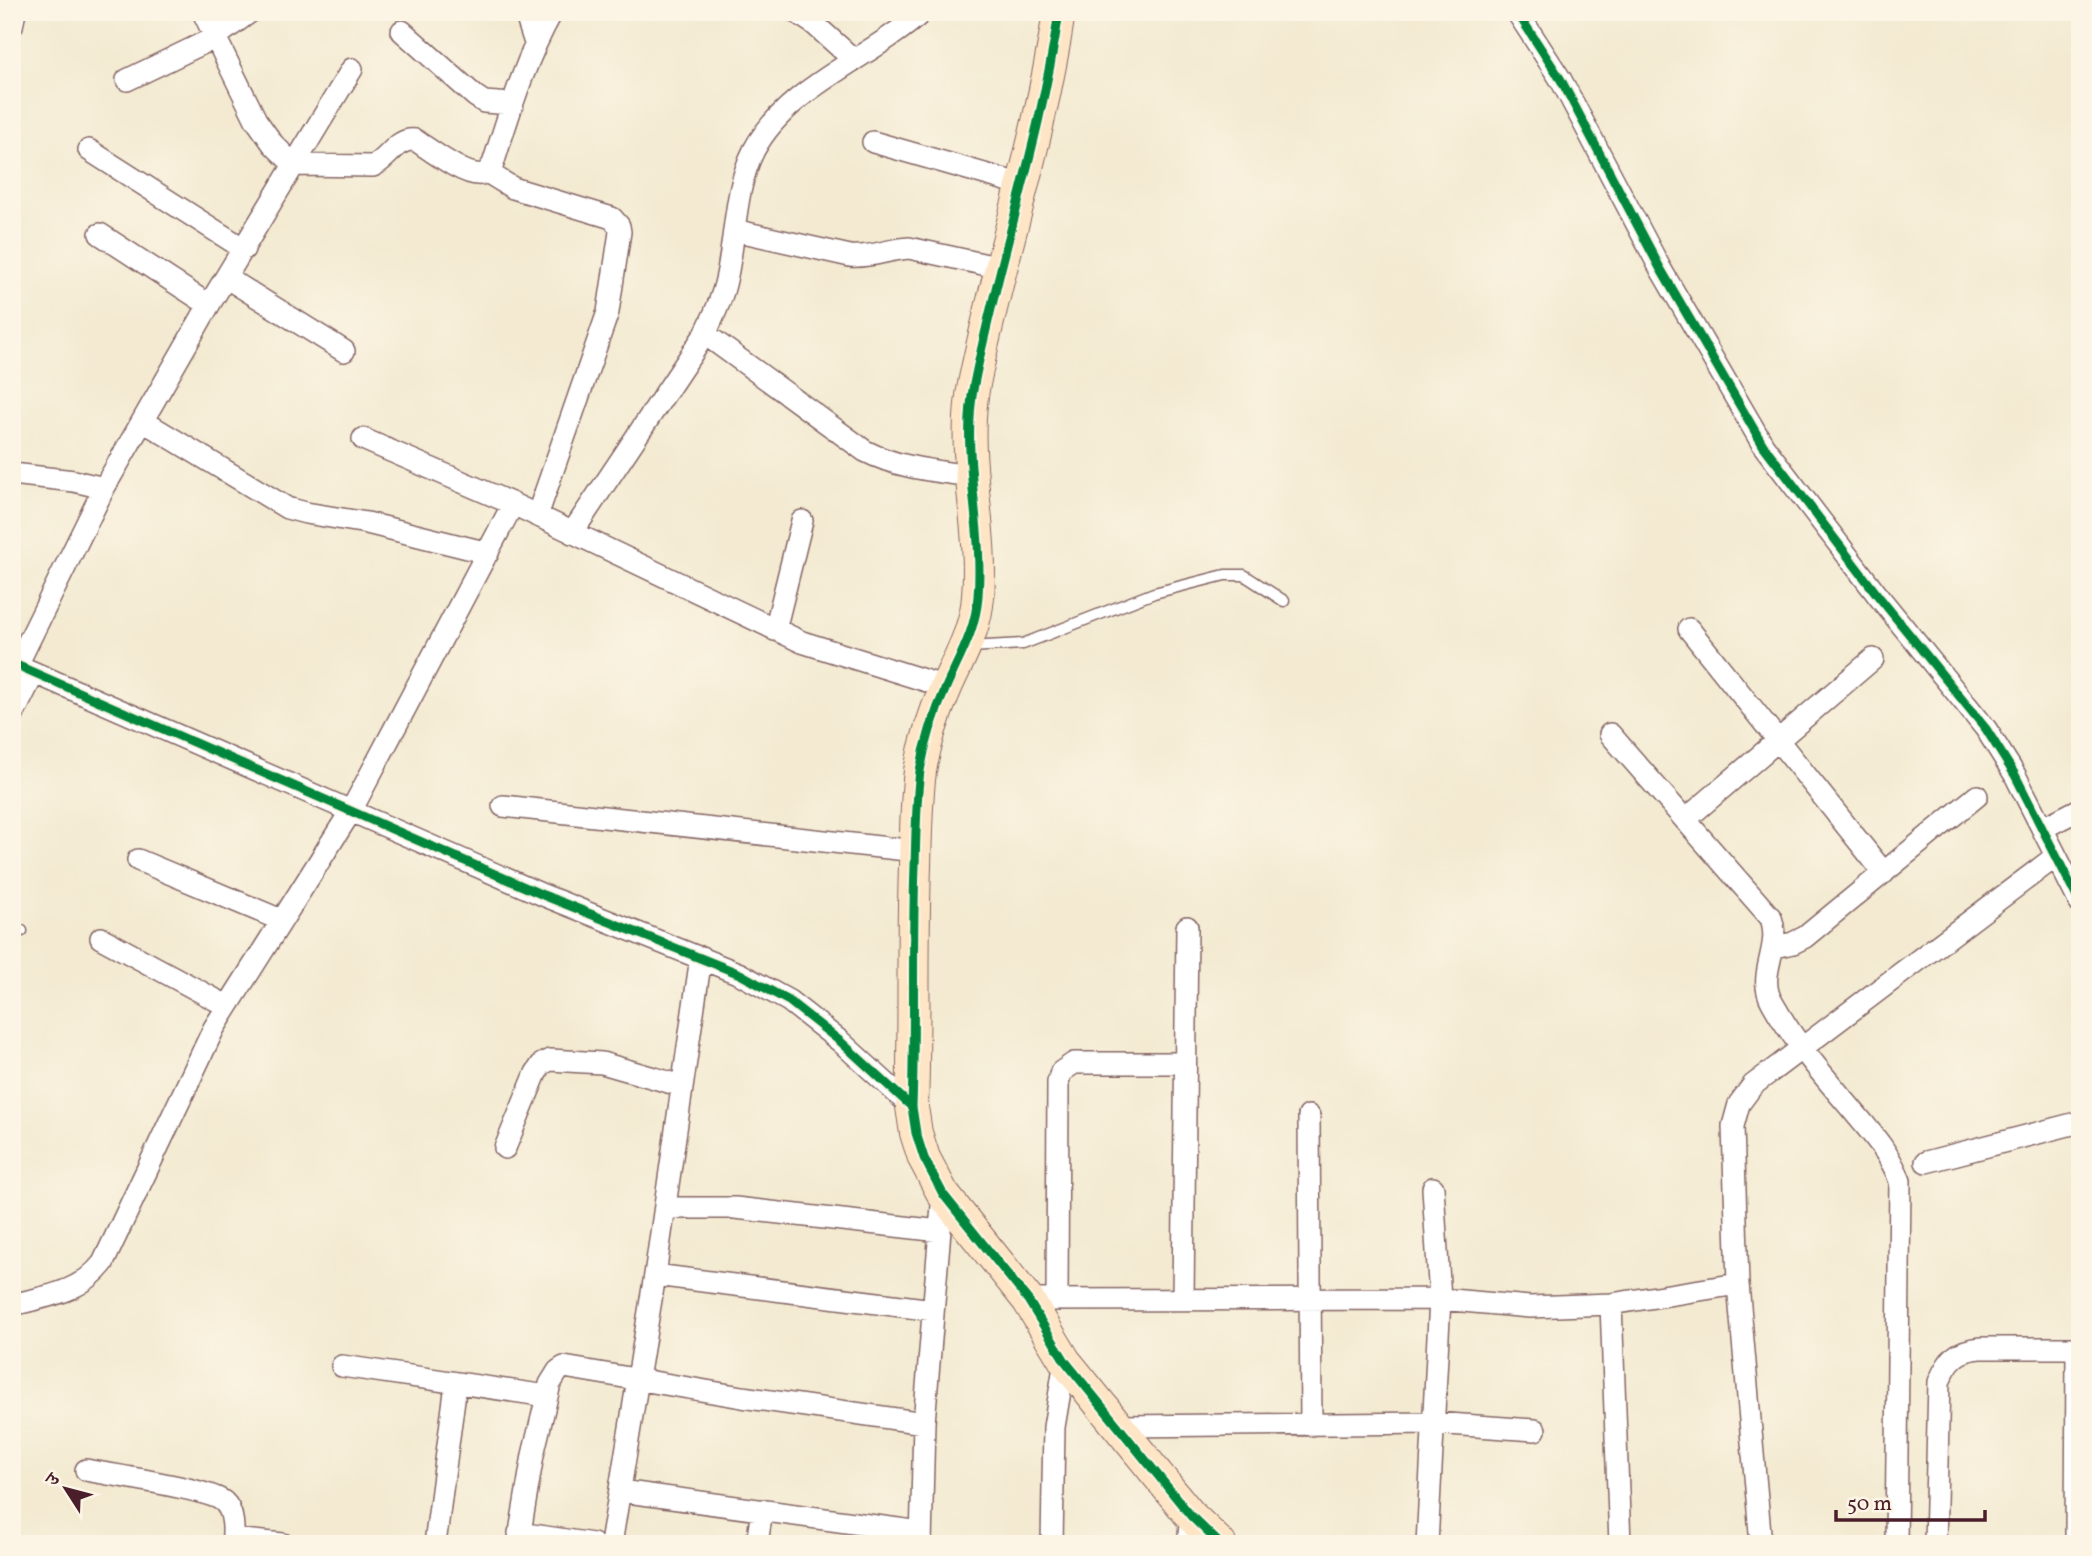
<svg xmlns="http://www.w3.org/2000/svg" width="2092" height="1556" font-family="Vollkorn,'Noto Serif Devanagari',serif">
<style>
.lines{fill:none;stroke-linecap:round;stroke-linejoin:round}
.lane-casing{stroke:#856665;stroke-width:13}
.street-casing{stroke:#856665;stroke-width:24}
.secondary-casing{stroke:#856665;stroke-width:34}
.lane{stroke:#fff;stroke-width:10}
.street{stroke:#fff;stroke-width:21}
.secondary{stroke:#fde5c5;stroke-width:32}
.cycleway-casing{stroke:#fcf5e5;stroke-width:13}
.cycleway{stroke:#00873e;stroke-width:9}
</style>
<rect width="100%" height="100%" fill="#fcf5e5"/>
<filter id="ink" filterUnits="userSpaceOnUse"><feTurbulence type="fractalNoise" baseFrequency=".0143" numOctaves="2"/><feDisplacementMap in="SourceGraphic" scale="14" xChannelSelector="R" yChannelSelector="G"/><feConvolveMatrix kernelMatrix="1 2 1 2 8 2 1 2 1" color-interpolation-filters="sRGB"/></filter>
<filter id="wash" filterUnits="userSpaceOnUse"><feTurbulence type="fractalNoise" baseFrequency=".00686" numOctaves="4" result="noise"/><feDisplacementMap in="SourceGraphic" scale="28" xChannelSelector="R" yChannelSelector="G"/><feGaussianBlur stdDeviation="1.57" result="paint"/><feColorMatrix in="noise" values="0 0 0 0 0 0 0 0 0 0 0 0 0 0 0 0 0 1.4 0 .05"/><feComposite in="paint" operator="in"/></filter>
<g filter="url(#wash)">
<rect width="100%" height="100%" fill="#f3ead1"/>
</g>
<g filter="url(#ink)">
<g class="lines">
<!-- lane casing -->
<g class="lane-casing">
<path id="lane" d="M969,647L1023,644L1154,593L1225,575H1244L1284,601
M12,927L22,931"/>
</g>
<!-- street casing -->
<g class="street-casing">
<path id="street" d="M203,12L256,120L273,144L294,165L373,166C389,159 396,138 415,140C429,149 465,177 481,174C487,174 490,168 493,164C510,111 525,60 552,12
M525,12L535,43
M796,12L814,24L853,59
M1517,12L1561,80L1660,268L1763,445L1879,597L1986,729L2015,775L2080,903
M12,26L15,12
M402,31L475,96L484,102L512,104
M127,80L214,38L250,12
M873,142L1023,185
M89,150L244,249
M487,172L513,188L612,218L619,226L620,232L608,312L537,516
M734,230L850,256C871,258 889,249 909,248L1001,268
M100,234L209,305
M227,278L344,351
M705,334L865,451C898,468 935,471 971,476
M143,421L287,508L306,513L367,523L488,553
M363,439L513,504L802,642L946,687
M12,474L74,481L104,488
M572,533L705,334C714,316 722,299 726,280C736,237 734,189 754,150C788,86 871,58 922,12
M1689,629L1884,873
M775,630L802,521
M12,663L543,895L740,974L789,1001L841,1042L912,1107
M17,665L104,488L209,305L352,69
M12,717L34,673
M1610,734L1771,918C1782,949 1756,974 1772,1002C1793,1040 1821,1073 1849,1106C1869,1130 1889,1151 1900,1181L1896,1544
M503,806L916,851
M1685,820L1873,659
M2043,828L2080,809
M138,860L281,920
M101,938L227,1006
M1775,947L1793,943L1805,937L1977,796
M1309,1116L1311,1425
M505,1148L536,1073L542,1064L550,1060L602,1063L682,1086
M1926,1162L2080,1122
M665,1208H735L940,1231
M655,1275L933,1310
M1183,1299L1187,927
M1028,1300L1440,1299L1530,1307L1611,1304L1738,1284
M1057,1300L1058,1082L1061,1072L1074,1063H1184
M1611,1304L1620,1544
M12,1305C47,1296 80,1293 103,1263L214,1028L351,811L513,504
M342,1366L547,1396
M1121,1426L1434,1423L1535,1430
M86,1470C110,1475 211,1489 224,1502C234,1511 234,1531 232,1544
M620,1491L920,1532
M519,1533L593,1544
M233,1539L283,1544
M435,1544L456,1384
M518,1544L533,1455L550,1384L558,1371L564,1367L742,1397L924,1423
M611,1544L655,1275L701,957
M757,1544L762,1510
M921,1544L924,1423L943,1194
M1052,1544L1054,1427L1065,1361
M1188,1544L1191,1516
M1427,1544L1440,1299L1433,1188
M1761,1544L1738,1284L1733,1126L1739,1104L1753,1085L2055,857
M1935,1544L1939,1382C1948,1360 1956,1350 1981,1348H2080
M2076,1544L2077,1348"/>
</g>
<!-- secondary casing -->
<g class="secondary-casing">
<path id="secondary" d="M1059,12C1041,138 999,259 974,384C960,455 984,525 978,596C976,629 960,656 947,685C935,712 925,742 920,771C916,802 916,834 915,866C912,946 915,1027 912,1107L916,1133L924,1158L943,1194L1028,1300L1065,1361L1191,1516L1220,1544"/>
</g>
<!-- lane -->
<use href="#lane" class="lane"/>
<!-- street -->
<use href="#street" class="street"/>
<!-- secondary -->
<use href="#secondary" class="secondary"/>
<!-- cycleway casing -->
<g class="cycleway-casing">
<path id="cycleway" d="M1059,12C1041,138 999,259 974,384C960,455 984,525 978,596C976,629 960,656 947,685C935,712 925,742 920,771C916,802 916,834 915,866C912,946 915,1027 912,1107L916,1133L924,1158L943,1194L1028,1300L1065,1361L1191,1516L1220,1544
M1517,12L1561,80L1660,268L1763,445L1879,597L1986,729L2015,775L2080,903
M12,663L543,895L740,974L789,1001L841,1042L912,1107"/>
</g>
<!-- cycleway -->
<use href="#cycleway" class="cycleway"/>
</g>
</g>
<!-- margin -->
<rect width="2092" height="1556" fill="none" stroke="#fcf5e5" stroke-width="42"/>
<!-- north arrow -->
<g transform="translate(66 1489) rotate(306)" stroke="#fcf5e5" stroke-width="5" paint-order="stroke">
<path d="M0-5L12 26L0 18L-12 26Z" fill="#4a1f2b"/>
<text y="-10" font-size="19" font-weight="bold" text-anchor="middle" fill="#4a1f2b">उ</text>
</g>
<!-- scale -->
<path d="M1836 1510v10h149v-10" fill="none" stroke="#4a1f2b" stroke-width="3.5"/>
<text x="1847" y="1510" font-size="21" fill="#4a1f2b" stroke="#fcf5e5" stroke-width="5" paint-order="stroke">50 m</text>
</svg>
